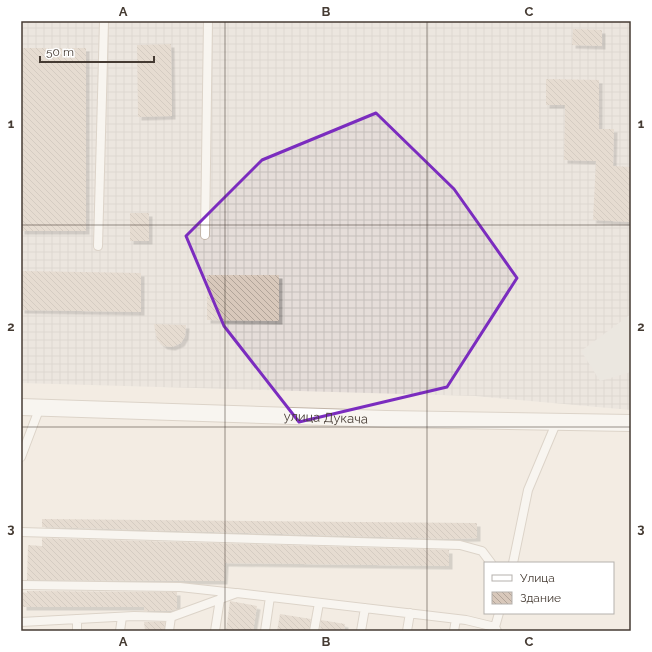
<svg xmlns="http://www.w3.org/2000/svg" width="652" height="652" font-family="Raleway,sans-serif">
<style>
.industrial{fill:url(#industrial-grid)}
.parking{fill:#e3dfdc}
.building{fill:url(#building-back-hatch);filter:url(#shadow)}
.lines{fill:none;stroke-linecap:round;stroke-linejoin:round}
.service-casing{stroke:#c2b5a8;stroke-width:10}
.minor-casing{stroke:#c2b5a8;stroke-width:18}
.service{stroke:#fff;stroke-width:8}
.minor{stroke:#fff;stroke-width:16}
.marked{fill:none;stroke:#7b2cbf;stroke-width:3;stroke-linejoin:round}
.grid{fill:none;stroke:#453b33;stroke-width:1;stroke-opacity:0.55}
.labels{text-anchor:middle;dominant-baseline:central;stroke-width:3.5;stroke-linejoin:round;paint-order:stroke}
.street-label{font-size:13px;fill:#453b33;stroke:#fff}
.neatline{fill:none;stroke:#453b33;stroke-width:1.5}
.grid-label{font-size:13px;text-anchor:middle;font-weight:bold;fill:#453b33}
</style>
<defs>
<pattern id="industrial-grid" width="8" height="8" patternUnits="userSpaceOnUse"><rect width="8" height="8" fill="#e5ddd9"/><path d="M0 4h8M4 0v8" fill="none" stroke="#c6bfbb"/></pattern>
<pattern id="building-back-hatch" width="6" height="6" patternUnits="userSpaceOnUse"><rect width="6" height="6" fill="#d8c8bb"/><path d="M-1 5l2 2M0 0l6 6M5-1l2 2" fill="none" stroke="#b1a499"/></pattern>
<filter id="shadow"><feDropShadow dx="3.5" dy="3.5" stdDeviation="0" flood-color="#0004"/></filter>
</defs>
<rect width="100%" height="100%" fill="#f3ece3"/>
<!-- industrial -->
<path class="industrial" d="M21,21H631V410L475,396L21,383Z"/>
<!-- parking -->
<path class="parking" d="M631,314V372L600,381L581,351Z"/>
<!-- building -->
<path class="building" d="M573,29L602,30V46L572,45Z
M171,44L172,116L138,117L137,45Z
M21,48H86V231H21Z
M546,79L599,80V129H614L613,166L631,167V222L593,220L596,161L564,160L565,105H546Z
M130,213H149V241H130Z
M21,271L141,273V312L21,310Z
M207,275H279V321L207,320Z
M154,324L186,325L185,336L181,343L172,347L164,346L157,340Z
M42,519L477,523V538L449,539L42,527Z
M42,538L449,550V566L225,563L224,581L27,580L28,545L42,546Z
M27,591L177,592V609L170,611H144V607H23V592L27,593Z
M230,601L257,606L253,631H226Z
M280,614L311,619L309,631H277Z
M321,620L345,624L344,631H320Z
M144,622H165L164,631H145Z"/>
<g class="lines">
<!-- service casing -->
<g class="service-casing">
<path id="service" d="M205,235L208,21
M98,246L104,21
M21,457L40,407
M21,532L460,545L482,551L491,563
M513,563L528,490L557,421
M21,585L180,587L235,593
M21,622L134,616L171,617L237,593L466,620L495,627L497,631
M495,627L499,613
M77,631V619
M120,631L122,617
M169,631L171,617
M215,631L220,599
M265,631L270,597
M314,631L319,603
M361,631L365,608
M407,631L410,613
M454,631L456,619"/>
</g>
<!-- minor casing -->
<g class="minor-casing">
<g id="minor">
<path id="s1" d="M21,407L386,419L631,423"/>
</g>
</g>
<!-- service -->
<use href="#service" class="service"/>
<!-- minor -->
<use href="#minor" class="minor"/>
</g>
<!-- marked area -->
<path d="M0 0H652V652H0ZM376,113L454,189L517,278L447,387L299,422L224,326L186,236L262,160Z" fill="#f3ece3" fill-opacity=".55" fill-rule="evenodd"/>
<path class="marked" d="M376,113L454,189L517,278L447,387L299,422L224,326L186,236L262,160Z"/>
<!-- grid -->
<path class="grid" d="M225,21V631M427,21V631M21,225H631M21,427H631"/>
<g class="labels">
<!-- street labels -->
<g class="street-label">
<text stroke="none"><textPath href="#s1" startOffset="305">улица Дукача</textPath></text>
</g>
</g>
<!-- border -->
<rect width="652" height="652" fill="none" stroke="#ffffff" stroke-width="44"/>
<!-- legend -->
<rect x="484" y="562" width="130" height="52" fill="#ffffff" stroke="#b5b1ad"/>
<rect x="492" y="575" width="20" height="6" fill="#ffffff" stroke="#b5b1ad"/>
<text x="520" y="582" font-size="12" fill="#453b33">Улица</text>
<rect x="492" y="592" width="20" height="12" fill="url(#building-back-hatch)" stroke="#b5b1ad"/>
<text x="520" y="602" font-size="12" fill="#453b33">Здание</text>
<!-- scale -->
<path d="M40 56v6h114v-6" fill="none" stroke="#453b33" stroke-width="2"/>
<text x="46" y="56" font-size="12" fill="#453b33" stroke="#ffffff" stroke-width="3" paint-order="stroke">50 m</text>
<rect x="22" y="22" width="608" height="608" class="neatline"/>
<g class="grid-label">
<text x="123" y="16">A</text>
<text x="326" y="16">B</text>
<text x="529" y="16">C</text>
<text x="11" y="128">1</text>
<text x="641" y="128">1</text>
<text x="11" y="331">2</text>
<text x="641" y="331">2</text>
<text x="11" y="533">3</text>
<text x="641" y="533">3</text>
<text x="123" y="646">A</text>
<text x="326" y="646">B</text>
<text x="529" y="646">C</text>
</g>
</svg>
